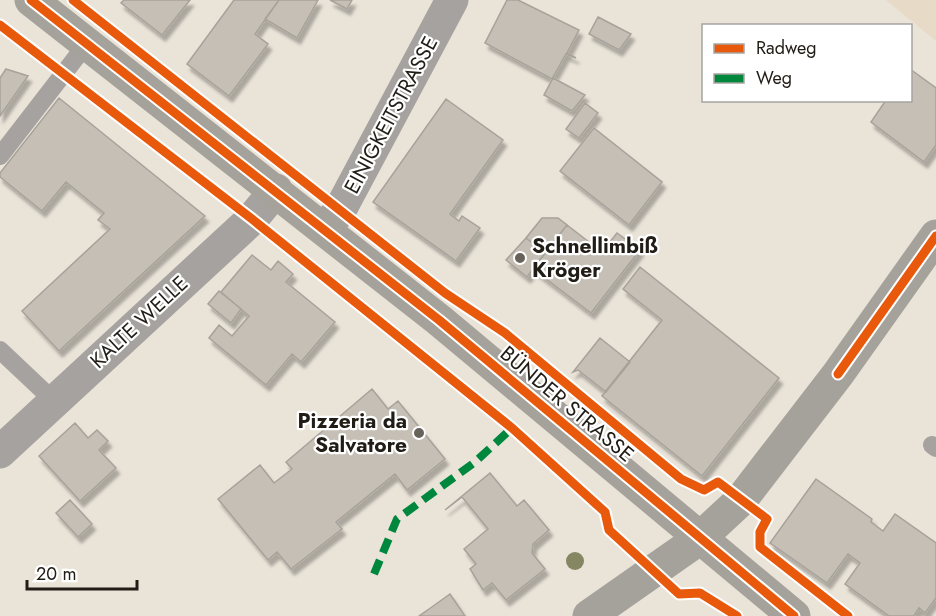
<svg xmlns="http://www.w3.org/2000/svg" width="936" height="616" font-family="Jost,sans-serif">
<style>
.built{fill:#e7dbc8}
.building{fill:#c5bfb5;stroke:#a7a29a;stroke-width:1.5;filter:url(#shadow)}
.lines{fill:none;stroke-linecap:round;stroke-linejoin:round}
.service{stroke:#a6a29f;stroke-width:18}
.minor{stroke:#a6a29f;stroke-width:33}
.secondary{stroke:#a5a29c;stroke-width:33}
.quiet{stroke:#00873e;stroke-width:8;stroke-dasharray:15 8;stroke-linecap:butt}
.cycleway-casing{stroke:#fff;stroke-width:13}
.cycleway{stroke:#e8590c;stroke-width:9}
.tree{fill:#858662}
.poi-dot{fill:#67625a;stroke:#fff;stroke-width:2}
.labels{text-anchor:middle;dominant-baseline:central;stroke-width:4.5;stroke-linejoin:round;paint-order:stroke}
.street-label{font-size:21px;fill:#211d16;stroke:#fff}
.poi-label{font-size:21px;font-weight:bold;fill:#211d16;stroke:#fff;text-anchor:start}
</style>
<defs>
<filter id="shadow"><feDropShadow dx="3.5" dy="6" stdDeviation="1.5" flood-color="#0004"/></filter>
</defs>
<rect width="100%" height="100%" fill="#e9e3d8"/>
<!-- built -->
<path class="built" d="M886,0H936V41Z"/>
<!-- building -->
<path class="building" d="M124,0H190L162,35L121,3Z
M234,0H279L255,34L268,44L229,96L187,64Z
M279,0H318L297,38L265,19Z
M330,0H352L347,9Z
M507,0H518L579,30L567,53L576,58L566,54L552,79L485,43Z
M598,17L631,34L619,50L589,34Z
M6,69L28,76L0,116V78Z
M910,69L936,88V145L924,162L871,122L886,100H910Z
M553,78L585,95L572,111L544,95Z
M59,98L205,216L59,351L22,311L110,229L98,220L104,213L66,182L42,211L0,177V173Z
M446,99L503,140L450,214L459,221L462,216L480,228L456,261L373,202Z
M585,103L598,113L579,138L566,129Z
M594,128L662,182L629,225L560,171Z
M542,218H558L567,225L545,253L526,238Z
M567,225L602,252L617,233L640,250L591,313L533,269Z
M526,238L545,253L527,277L506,260Z
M252,255L271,270L278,261L293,274L286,282L335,322L301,362L292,354L266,385L209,338L219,325L232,336L249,316L221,292Z
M640,267L779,378L702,476L602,396L662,320L623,289Z
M219,291L241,309L231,323L208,304Z
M600,338L630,362L606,392L578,370L573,372Z
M372,389L388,409L398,401L445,459L407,490L395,474L336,522L342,529L291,569L277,552L268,560L218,499L260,465L274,483L292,469L286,462Z
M75,423L88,438L97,430L108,441L99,450L116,468L80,501L39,456Z
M490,473L517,506L524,500L549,530L533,544L532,553L545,569L506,600L492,583L483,590L470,569L476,564L464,549L488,529L462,497L445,510Z
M816,479L872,519L871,522L883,531L895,514L936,543V598L925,613L919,608L914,616H889L845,584L860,563L848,554L827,583L770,543Z
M70,500L92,524L78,537L56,513Z
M450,594L465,616H419L429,609Z"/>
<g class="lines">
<!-- service -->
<path class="service" d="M0,156L88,42
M0,350L54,401
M932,445L936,448"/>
<!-- minor -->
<path class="minor" d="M326,228L340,210L452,0
M0,452L252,219L276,190"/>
<!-- secondary -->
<path class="secondary" d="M31,0L439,320L794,616
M589,616L699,539L741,500L838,374L936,236"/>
<!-- quiet -->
<path class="quiet" d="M374,574L397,519L475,462L512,428"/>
<!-- cycleway casing -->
<g class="cycleway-casing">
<path id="cycleway" d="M31,0L439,320L794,616
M73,0L445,293L505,333L681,479L704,490L718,482L767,519L760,532V547L848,616
M0,25L252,219L512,428L605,512L609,530L679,594L700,593L737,616
M838,374L936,236"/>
</g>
<!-- cycleway -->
<use href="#cycleway" class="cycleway"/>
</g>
<!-- trees -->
<circle class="tree" cx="575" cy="561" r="9"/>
<!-- markers -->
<g class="poi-dot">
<circle cx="520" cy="258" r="6"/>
<circle cx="419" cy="433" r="6"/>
</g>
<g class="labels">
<!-- street labels -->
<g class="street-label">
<text transform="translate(391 115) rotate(-62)">EINIGKEITSTRASSE</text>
<text transform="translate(139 322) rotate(-43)">KALTE WELLE</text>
<text transform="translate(567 404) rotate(40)">BÜNDER STRASSE</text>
</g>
<!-- poi labels -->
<g class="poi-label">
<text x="532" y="246">Schnellimbiß<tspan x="532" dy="24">Kröger</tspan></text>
<text x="407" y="421" text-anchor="end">Pizzeria da<tspan x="407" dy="24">Salvatore</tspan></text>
</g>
</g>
<!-- legend -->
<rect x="702" y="24" width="210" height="78" fill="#ffffff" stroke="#a6a5a2" stroke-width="1.5"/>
<rect x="714" y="44" width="30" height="9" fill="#e8590c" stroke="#a6a5a2" stroke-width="1.5"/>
<text x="756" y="54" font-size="18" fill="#211d16">Radweg</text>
<rect x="714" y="74" width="30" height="9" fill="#00873e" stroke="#a6a5a2" stroke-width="1.5"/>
<text x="756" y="84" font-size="18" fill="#211d16">Weg</text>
<!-- scale -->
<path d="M27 580v9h110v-9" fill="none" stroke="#211d16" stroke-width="3"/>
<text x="36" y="580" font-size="18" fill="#211d16" stroke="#ffffff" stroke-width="4.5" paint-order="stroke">20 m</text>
</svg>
